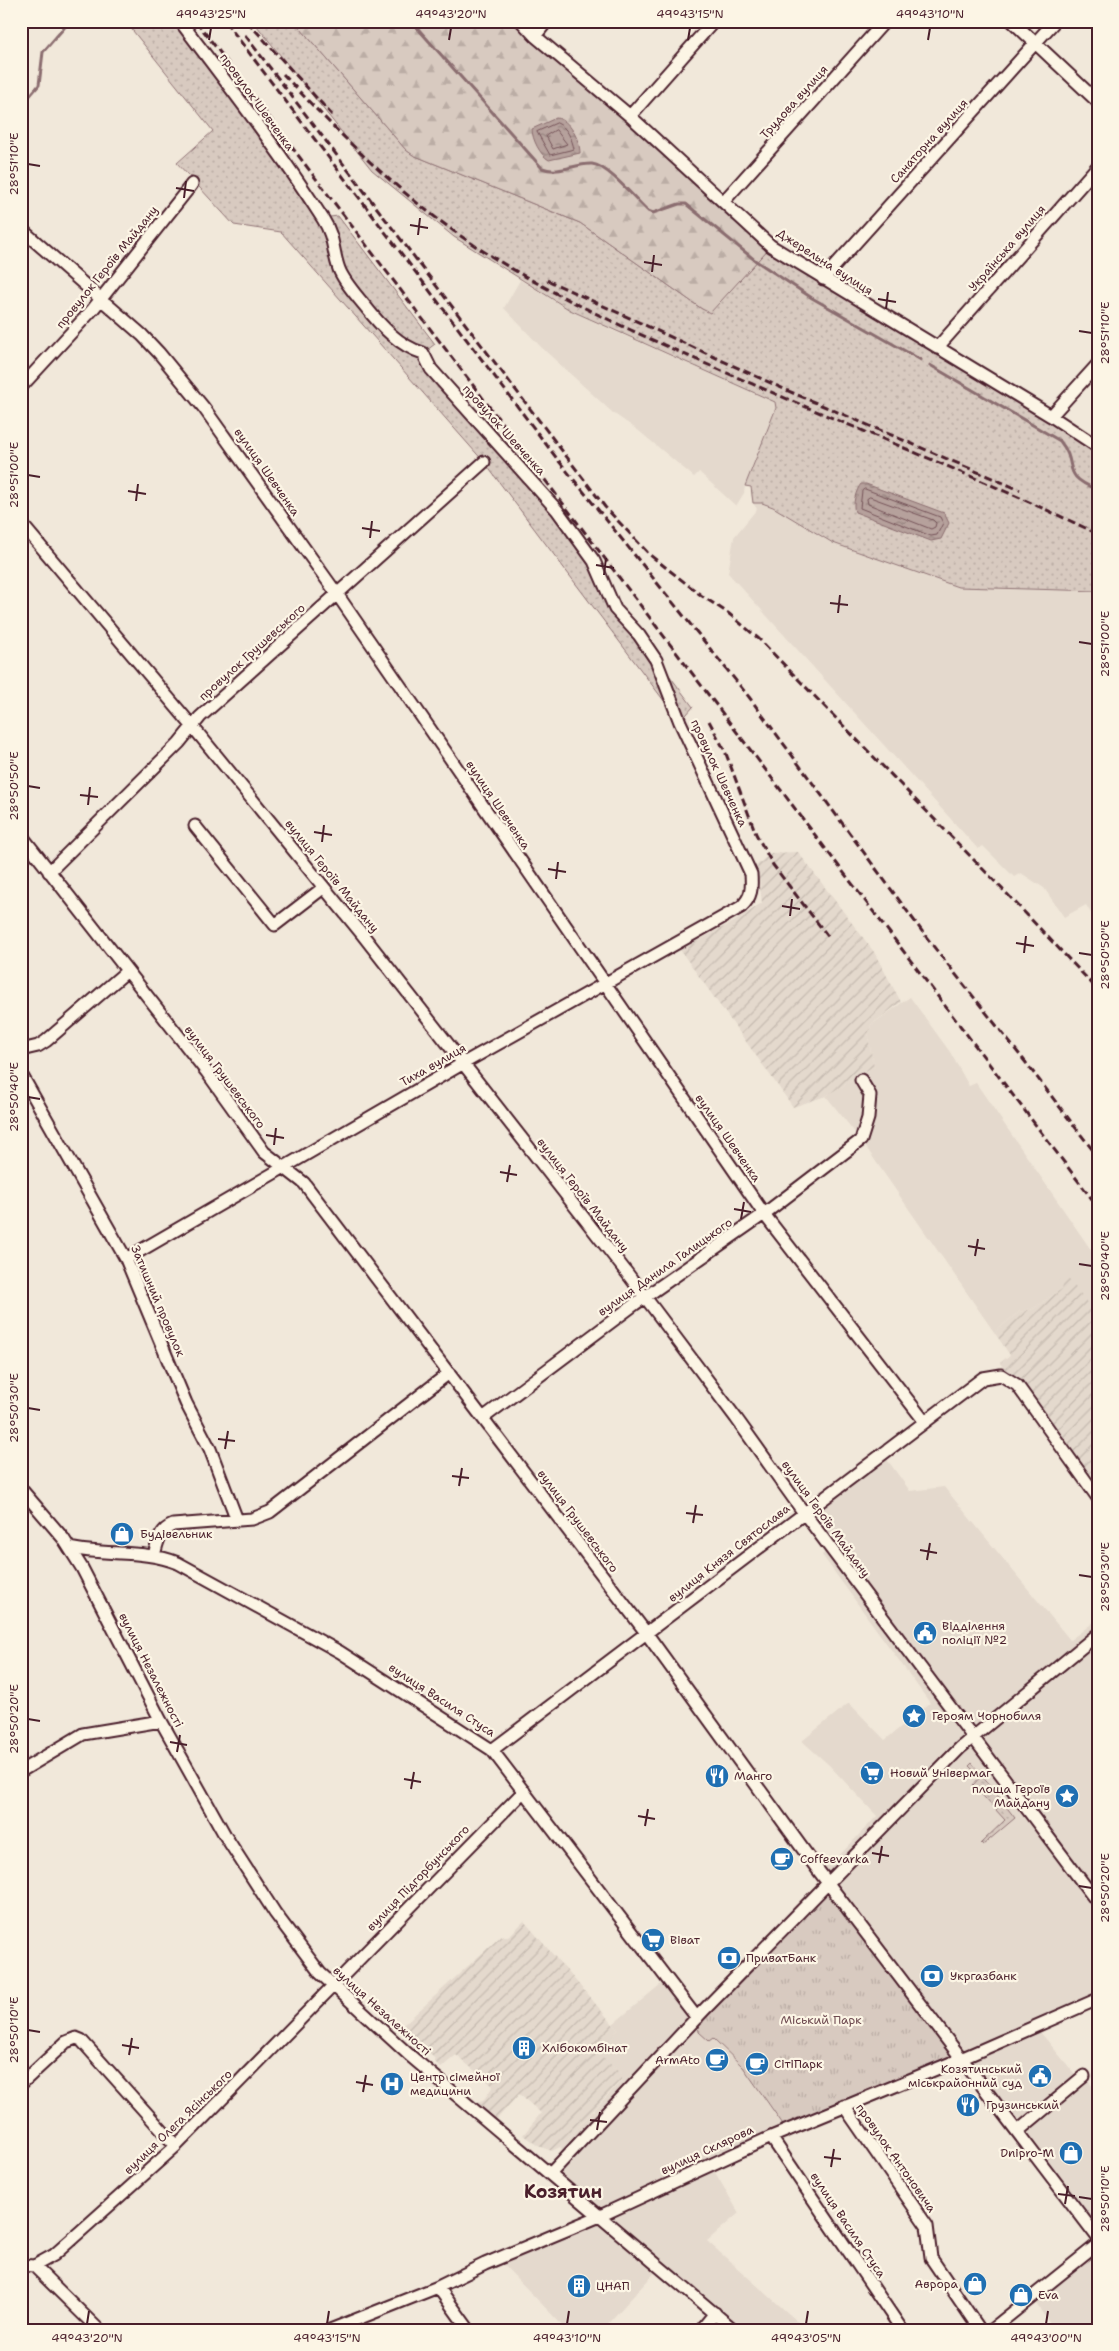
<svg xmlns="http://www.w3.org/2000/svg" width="1119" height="2351" font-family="'Shantell Sans',sans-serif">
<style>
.built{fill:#e4d9cd}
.industrial{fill:url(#industrial-furrows)}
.grass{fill:url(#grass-dots);stroke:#917476}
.forest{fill:url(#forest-firs);stroke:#917476}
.park{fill:url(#park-tufts);stroke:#917476}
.water{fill:url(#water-ripples);stroke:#8b6d6f}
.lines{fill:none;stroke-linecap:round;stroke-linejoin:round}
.shore{stroke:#755358;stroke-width:1}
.stream{stroke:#8b6d6f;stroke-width:3}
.minor-casing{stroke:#4a1f2b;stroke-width:15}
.minor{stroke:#fcf5e5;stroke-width:11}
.rail{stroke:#4a1f2b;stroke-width:3;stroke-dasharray:8 4;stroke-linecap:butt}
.ticks{fill:none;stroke:#4a1f2b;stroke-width:2}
.labels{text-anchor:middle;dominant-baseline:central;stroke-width:4.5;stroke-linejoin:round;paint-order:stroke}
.street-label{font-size:12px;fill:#4a1f2b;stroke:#fcf5e5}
.poi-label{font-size:12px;fill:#4a1f2b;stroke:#fcf5e5;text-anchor:start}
.park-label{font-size:12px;fill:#6e4a50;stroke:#fcf5e5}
.district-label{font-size:18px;font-weight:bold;fill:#4a1f2b;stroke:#fcf5e5}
.neatline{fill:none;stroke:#4a1f2b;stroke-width:2}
.ticks-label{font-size:12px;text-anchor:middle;fill:#4a1f2b}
</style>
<defs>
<pattern id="industrial-furrows" width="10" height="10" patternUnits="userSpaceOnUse" patternTransform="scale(1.25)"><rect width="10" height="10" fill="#e4d9cd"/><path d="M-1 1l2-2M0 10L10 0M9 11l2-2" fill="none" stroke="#c5bab0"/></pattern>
<pattern id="grass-dots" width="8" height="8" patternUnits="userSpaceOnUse" patternTransform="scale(1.25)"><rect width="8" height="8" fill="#d8cac0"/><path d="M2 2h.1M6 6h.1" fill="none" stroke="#bbada5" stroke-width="1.8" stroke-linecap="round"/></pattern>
<pattern id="forest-firs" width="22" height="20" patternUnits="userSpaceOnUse" patternTransform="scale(1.25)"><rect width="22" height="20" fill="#d8cac0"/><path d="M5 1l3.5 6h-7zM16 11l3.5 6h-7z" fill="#bbada5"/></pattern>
<pattern id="park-tufts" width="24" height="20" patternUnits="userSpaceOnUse" patternTransform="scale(1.25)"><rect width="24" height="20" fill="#d8cac0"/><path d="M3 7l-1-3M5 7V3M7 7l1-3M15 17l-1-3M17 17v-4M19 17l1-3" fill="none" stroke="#bbada5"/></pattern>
<pattern id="water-ripples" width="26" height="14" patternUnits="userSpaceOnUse" patternTransform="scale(1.25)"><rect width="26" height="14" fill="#b6a19c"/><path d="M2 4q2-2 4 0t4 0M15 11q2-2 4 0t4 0" fill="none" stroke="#96837f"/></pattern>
</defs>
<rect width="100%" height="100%" fill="#f1e8da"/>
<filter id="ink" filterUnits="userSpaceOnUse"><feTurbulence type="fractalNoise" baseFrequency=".02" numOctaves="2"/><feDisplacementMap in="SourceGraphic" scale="10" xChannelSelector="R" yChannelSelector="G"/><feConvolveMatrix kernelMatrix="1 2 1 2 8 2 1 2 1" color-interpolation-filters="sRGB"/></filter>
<g filter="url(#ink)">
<!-- built -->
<path class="built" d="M520,280L570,310L612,330L775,402L777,407L745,486L744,493L736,506L699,472L694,477L639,431L613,413L541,347L504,308Z
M751,494L1098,546V925L1086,905L1064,917L1044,888L1021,873L1014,877L983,846L978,849L728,573L734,537L757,509L753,503Z
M910,997L950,1052L969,1086L976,1083L1098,1260V1310L1063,1288L1033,1309L1019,1312L994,1332L861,1140L826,1096L874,1066L868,1037L871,1025Z
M883,1454L910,1491L944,1487L1070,1640L1098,1619V1999L1036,2027L1074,2073L1084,2076L1098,2093V2238L818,1870L835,1860L877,1816L829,1765L802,1741L849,1703L885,1740L930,1703L822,1555L830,1548L804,1513Z
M667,1979L713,2038L743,2067L787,2130L710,2164L739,2213L707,2241L807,2330H734L660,2267L602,2330H567L497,2258L599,2216L550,2174L568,2155L560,2147L622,2080L621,2074L601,2056L605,2052L601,2049L618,2030L613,2024Z
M1098,2244V2330H1054L1032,2298Z"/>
<!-- industrial -->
<path class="industrial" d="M798,852L874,952L901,1002L871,1025L868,1037L874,1066L826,1096L793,1107L680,950L735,921L762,903L757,865L771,853Z
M1065,1275L1092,1307L1098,1310V1498L1000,1363L1010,1355L994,1332L1019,1312L1033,1309L1063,1288L1058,1281Z
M524,1921L618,2030L601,2049L605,2052L602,2056L621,2074V2080L560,2147L552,2151L538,2146L523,2135L541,2113L519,2094L497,2119L477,2103L483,2101L493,2086L456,2055L441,2068L434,2061L435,2059L402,2026L501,1936L508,1937Z"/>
<!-- grass -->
<path class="grass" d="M125,21H180L322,218L338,216L435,344L423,353L557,510L607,592L693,707L680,722L484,462L281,232L234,225L177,163L213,131Z
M253,21H294L406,150L413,155L580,223L702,309L710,312L771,246L1098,447V591L958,587L833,543L773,507L762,503H753L751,487L745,486L776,408L775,402L570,310L454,237L372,170Z
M972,1763L1015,1818L983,1845L981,1843L1005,1820L973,1785L980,1777L969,1766Z"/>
<!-- forest -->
<path class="forest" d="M294,21H521L771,246L710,313L702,309L580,223L413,155L406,150Z"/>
<!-- park -->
<path class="park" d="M829,1883L963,2058L787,2130L743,2067L713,2038L709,2041L699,2032L697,2018Z"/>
<!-- water -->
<path class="water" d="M556,118C570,119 580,141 580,153L549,160C540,155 532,139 532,129Z
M861,484H866L944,513L949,523L941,539L931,541L855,512C852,504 856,490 861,484Z"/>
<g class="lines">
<!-- shore -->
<path class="shore" d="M557,123C567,127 572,139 574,149L550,155L537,132Z
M556,130L567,144L553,149L546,136Z
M865,489L940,517L943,523L937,535L931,536L860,508L862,491Z
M870,497L933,520L936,523L935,527L931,529L868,504L867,499Z"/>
<!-- stream -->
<path class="stream" d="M411,21L542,168C560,175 575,163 592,164C609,166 635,199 648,211L653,213L679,204H686L756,261L812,298L921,360
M21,106L39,85L43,52L70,21
M930,365L1060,441C1080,466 1058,474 1098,490"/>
<!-- minor casing -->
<g class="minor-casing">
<path id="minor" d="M521,21L535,36L630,116L771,246L1051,416L1098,447
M1012,21L1098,102
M535,36L547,21
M630,116L714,21
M724,201L885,21
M21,229L142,335L159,353L204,408L337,594L764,1214L925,1422
M823,279L1055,21
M937,348L1098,166
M21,387L93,309L192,184
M1051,416L1098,364
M21,523L193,727L362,934L627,1273L736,1418L804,1513L1098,1903
M195,826L275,925L323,888
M21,835L206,1071L264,1152L304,1183L647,1634L818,1870L1098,2238
M49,872L179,743L200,717L484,462
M21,1050L38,1046L46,1041L127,971
M21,1074L126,1259L186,1403L210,1449L237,1520
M126,1259L462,1064L741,907C752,897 752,888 751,874L680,722L656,660L639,635L615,609L594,561L557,510L431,369L423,353C399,346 380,325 365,306C356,295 344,282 339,269C332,250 335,238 323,219C279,150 229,86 180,21
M483,1418L635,1304L764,1214L861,1140L868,1118L870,1095L861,1080
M21,1489L63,1538L82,1568L161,1721L226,1837L275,1913L320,1973L408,2054L734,2330
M70,1548C105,1556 144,1549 178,1563L340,1652L492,1750L697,2018
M154,1556C157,1542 160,1530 173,1525L252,1519L270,1512L449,1373
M492,1750L983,1378L1001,1375L1017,1385L1098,1498
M21,1771L83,1734L161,1721
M21,2084L66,2042L76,2038L81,2040L176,2146
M844,2106L927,2226L931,2258L980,2330
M1018,2131L1084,2076
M771,2137L902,2330
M550,2174L703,2011L960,1748L1098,1634
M21,2265L34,2266L54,2255L176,2146L524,1791
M34,2266L99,2330
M438,2287L469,2330
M330,2330L438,2287L485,2264L600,2216L771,2137L963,2058L1098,1999
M701,2330L715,2313
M991,2330L1098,2244"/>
</g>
<!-- minor -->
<use href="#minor" class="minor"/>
<!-- rail -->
<path class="rail" d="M196,21L1098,1207
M225,21L558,460L749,697L930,942L1023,1059L1098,1157
M247,21L332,115
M245,35L605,507L650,555L702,596L728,613L759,639L1011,898L1098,990
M283,74C337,132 393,188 458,234C530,285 612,322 693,358C827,418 965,470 1098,534
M547,280L786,390L1020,490
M709,721L725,751L756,834L773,865L830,939"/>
</g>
</g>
<!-- ticks -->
<path class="ticks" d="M209,40L211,28M449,40L451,28M688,40L690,28M928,40L930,28M28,164L40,166M176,188L194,191M184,198L186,181M410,225L428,228M418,235L420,218M644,262L662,265M652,272L654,255M878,299L896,302M886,309L888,292M1079,331L1092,333M28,475L40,477M128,491L146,494M136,501L138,484M362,528L380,531M370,538L372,521M596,565L614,568M604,575L606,558M830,603L848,605M838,613L840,595M1079,642L1092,644M28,786L40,788M80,795L98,797M88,805L90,787M314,832L332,835M322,842L324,825M548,869L566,872M556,879L558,862M782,906L800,909M790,916L792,899M1016,943L1034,946M1024,953L1026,936M1079,953L1092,955M28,1097L40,1099M266,1135L284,1138M274,1145L276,1128M500,1172L517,1175M507,1182L510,1165M734,1209L751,1212M741,1219L744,1202M968,1246L985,1249M975,1256L978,1239M1079,1264L1092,1266M28,1408L40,1410M218,1439L235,1441M225,1449L228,1431M452,1476L469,1478M459,1486L462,1468M686,1513L703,1515M693,1523L696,1505M920,1550L937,1553M927,1560L930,1543M1079,1575L1092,1577M28,1719L40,1721M170,1742L187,1745M177,1752L180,1735M404,1779L421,1782M411,1789L414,1772M638,1816L655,1819M645,1826L648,1809M872,1853L889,1856M879,1863L882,1846M1079,1886L1092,1888M28,2030L40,2032M122,2045L139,2048M129,2055L132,2038M356,2082L373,2085M363,2092L366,2075M590,2120L607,2122M597,2130L600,2112M824,2157L841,2159M831,2167L834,2149M1058,2194L1075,2196M1079,2197L1092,2199M1065,2204L1068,2186M87,2324L89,2311M327,2324L329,2311M567,2324L569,2311M806,2324L808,2311M1046,2324L1048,2311"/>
<!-- icons -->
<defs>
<g id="shop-disc" transform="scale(1.25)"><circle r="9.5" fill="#1f6fb2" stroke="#fcf5e5"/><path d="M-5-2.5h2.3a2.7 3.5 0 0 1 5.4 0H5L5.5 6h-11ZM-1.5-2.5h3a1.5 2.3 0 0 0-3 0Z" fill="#fff"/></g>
<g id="civic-disc" transform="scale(1.25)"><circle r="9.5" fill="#1f6fb2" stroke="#fcf5e5"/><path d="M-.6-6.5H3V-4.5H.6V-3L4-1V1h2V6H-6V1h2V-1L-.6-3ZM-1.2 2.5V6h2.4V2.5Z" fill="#fff"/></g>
<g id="sight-disc" transform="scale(1.25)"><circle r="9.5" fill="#1f6fb2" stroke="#fcf5e5"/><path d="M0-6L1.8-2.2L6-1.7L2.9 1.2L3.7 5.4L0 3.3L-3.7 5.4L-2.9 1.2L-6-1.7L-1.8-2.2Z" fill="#fff"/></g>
<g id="supermarket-disc" transform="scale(1.25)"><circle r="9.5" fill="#1f6fb2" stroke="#fcf5e5"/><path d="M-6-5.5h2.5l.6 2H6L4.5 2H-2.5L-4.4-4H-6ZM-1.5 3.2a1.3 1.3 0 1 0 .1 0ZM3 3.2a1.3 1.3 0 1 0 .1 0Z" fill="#fff"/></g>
<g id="restaurant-disc" transform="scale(1.25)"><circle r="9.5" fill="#1f6fb2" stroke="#fcf5e5"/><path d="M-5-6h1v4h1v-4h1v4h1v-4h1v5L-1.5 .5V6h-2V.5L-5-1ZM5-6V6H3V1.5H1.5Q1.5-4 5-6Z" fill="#fff"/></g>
<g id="cafe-disc" transform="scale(1.25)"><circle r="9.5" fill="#1f6fb2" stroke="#fcf5e5"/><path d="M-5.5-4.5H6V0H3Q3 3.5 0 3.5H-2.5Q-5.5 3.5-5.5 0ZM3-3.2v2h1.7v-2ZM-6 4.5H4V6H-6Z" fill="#fff"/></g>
<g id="bank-disc" transform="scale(1.25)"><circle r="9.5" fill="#1f6fb2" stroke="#fcf5e5"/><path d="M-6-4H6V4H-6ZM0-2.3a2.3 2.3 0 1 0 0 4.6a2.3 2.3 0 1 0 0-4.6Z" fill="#fff"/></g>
<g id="building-disc" transform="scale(1.25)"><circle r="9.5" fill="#1f6fb2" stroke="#fcf5e5"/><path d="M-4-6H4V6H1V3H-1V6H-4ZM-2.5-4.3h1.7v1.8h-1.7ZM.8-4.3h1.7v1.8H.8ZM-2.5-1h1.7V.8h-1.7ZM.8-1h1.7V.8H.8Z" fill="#fff"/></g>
<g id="hospital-disc" transform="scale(1.25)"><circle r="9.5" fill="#1f6fb2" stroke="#fcf5e5"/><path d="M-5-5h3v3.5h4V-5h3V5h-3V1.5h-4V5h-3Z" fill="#fff"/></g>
</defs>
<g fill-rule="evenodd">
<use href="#shop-disc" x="122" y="1534"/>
<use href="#civic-disc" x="925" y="1633"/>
<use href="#sight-disc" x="914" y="1716"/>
<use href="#supermarket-disc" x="872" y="1773"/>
<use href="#restaurant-disc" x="717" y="1776"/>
<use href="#sight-disc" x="1067" y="1796"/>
<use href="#cafe-disc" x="782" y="1859"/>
<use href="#supermarket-disc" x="653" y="1940"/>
<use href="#bank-disc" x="729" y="1958"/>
<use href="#bank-disc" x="932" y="1976"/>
<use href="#building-disc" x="524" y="2048"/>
<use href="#cafe-disc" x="717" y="2060"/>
<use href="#cafe-disc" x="757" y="2064"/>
<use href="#civic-disc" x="1040" y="2076"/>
<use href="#hospital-disc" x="392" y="2084"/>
<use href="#restaurant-disc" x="968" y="2105"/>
<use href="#shop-disc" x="1071" y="2153"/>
<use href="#shop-disc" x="975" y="2284"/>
<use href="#building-disc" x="579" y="2286"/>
<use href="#shop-disc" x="1021" y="2295"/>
</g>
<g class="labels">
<!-- street labels -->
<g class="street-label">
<text transform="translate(257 102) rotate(54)">провулок Шевченка</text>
<text transform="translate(794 102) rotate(-48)">Трудова вулиця</text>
<text transform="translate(929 141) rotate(-48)">Санаторна вулиця</text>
<text transform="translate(1007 248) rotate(-49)">Українська вулиця</text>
<text transform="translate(825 262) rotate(33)">Джерельна вулиця</text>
<text transform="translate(107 267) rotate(-51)">провулок Героїв Майдану</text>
<text transform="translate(504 430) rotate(48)">провулок Шевченка</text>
<text transform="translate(267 472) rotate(55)">вулиця Шевченка</text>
<text transform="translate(252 652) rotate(-42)">провулок Грушевського</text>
<text transform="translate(719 773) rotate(65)">провулок Шевченка</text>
<text transform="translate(498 805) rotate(56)">вулиця Шевченка</text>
<text transform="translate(332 876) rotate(51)">вулиця Героїв Майдану</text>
<text transform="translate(433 1065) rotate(-30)">Тиха вулиця</text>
<text transform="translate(225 1077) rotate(53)">вулиця Грушевського</text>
<text transform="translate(728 1138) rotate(55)">вулиця Шевченка</text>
<text transform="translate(583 1195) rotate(52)">вулиця Героїв Майдану</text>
<text transform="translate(665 1267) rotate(-35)">вулиця Данила Галицького</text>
<text transform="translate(158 1301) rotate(67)">Затишний провулок</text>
<text transform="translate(826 1519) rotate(54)">вулиця Героїв Майдану</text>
<text transform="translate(578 1521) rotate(53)">вулиця Грушевського</text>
<text transform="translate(729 1553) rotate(-38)">вулиця Князя Святослава</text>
<text transform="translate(151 1670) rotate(63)">вулиця Незалежності</text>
<text transform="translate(442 1700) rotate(33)">вулиця Василя Стуса</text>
<text transform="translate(418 1878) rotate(-46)">вулиця Підгорбунського</text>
<text transform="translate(382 2011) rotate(42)">вулиця Незалежності</text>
<text transform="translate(178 2122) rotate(-44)">вулиця Олега Ясінського</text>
<text transform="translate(707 2150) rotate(-25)">вулиця Склярова</text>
<text transform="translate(896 2158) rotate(55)">провулок Антоновича</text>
<text transform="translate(848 2225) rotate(56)">вулиця Василя Стуса</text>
</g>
<!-- poi labels -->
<g class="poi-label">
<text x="140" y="1534">Будівельник</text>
<text x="942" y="1626">Відділення<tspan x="942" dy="14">поліції №2</tspan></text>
<text x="932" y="1716">Героям Чорнобиля</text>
<text x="890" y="1773">Новий Універмаг</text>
<text x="734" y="1776">Манго</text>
<text x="1050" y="1789" text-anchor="end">площа Героїв<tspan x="1050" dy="14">Майдану</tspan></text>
<text x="800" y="1859">Coffeevarka</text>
<text x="670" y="1940">Віват</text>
<text x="746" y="1958">ПриватБанк</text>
<text x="950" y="1976">Укргазбанк</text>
<text x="542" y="2048">Хлібокомбінат</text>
<text x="700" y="2060" text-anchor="end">ArmAto</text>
<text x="774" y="2064">СітіПарк</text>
<text x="1022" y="2069" text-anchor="end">Козятинський<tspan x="1022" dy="14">міськрайонний суд</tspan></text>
<text x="410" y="2077">Центр сімейної<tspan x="410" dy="14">медицини</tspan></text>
<text x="986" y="2105">Грузинський</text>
<text x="1054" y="2153" text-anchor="end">Dnipro-M</text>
<text x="958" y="2284" text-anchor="end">Аврора</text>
<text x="596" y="2286">ЦНАП</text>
<text x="1038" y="2295">Eva</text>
</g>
<!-- park labels -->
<g class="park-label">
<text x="821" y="2020">Міський Парк</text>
</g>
<!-- district labels -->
<g class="district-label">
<text x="563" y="2192">Козятин</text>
</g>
</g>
<!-- margin -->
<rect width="1119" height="2351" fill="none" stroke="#fcf5e5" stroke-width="55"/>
<rect x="28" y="28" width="1064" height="2296" class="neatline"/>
<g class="ticks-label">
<text x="211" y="18">49°43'25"N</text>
<text x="451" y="18">49°43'20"N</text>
<text x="690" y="18">49°43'15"N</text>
<text x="930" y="18">49°43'10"N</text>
<text transform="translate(14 164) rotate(-90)" y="4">28°51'10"E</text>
<text transform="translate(1105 333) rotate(-90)" y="4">28°51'10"E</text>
<text transform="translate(14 475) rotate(-90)" y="4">28°51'00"E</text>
<text transform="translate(1105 644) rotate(-90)" y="4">28°51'00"E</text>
<text transform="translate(14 786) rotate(-90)" y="4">28°50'50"E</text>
<text transform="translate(1105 955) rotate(-90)" y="4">28°50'50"E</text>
<text transform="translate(14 1097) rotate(-90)" y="4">28°50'40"E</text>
<text transform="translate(1105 1266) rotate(-90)" y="4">28°50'40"E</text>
<text transform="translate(14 1408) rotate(-90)" y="4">28°50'30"E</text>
<text transform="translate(1105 1577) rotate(-90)" y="4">28°50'30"E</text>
<text transform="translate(14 1719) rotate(-90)" y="4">28°50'20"E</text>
<text transform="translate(1105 1888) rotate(-90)" y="4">28°50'20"E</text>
<text transform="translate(14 2030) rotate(-90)" y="4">28°50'10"E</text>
<text transform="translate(1105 2199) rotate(-90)" y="4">28°50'10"E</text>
<text x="87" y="2342">49°43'20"N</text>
<text x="327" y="2342">49°43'15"N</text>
<text x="567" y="2342">49°43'10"N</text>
<text x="806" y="2342">49°43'05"N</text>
<text x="1046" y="2342">49°43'00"N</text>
</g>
</svg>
